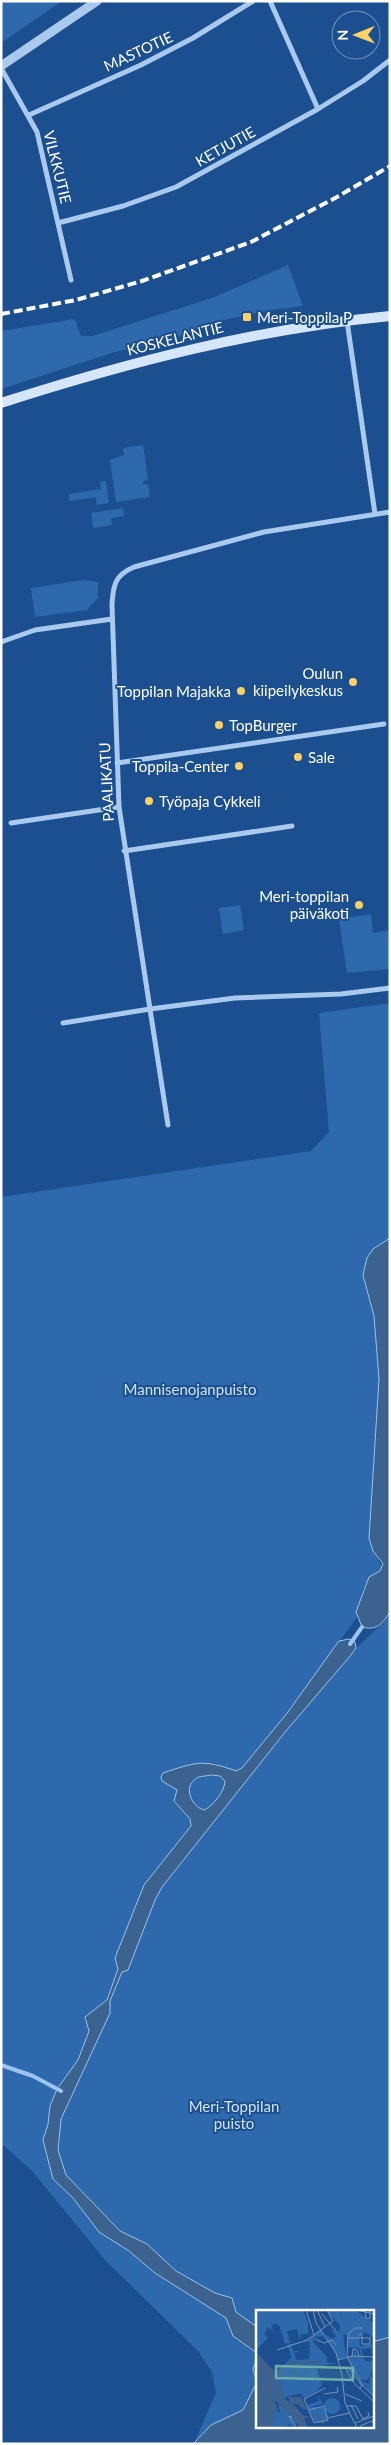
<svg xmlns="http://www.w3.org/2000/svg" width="391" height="2445" font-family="Lato,sans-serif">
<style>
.green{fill:#2e69ad}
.water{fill:#3c6290;stroke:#9cc4f0;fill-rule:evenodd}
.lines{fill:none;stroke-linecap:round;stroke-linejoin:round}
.stream{stroke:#9cc4f0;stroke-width:4}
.minor{stroke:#a9c9ee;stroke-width:5}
.tertiary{stroke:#a9c9ee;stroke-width:9}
.secondary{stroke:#d6e6fa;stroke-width:10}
.rail{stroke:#fff;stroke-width:4;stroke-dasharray:9 4;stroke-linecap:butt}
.poi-dot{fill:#ffd166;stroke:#1b4f8f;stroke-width:2}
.labels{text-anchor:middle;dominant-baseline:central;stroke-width:4;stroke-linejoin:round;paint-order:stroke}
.street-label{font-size:15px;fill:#fff;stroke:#1b4f8f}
.poi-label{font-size:15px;fill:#fff;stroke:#1b4f8f;text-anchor:start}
.park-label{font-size:15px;fill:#cfe3fa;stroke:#1b4f8f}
.inset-river{fill:none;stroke:#3c6290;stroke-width:2.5}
.inset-road{fill:none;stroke:#7695bc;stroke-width:1}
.view{fill:#6fada8;fill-opacity:0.15;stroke:#6fada8;stroke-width:2.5}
.inset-edge{fill:none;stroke:#fff;stroke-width:2.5}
</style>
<rect width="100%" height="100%" fill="#1b4f8f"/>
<!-- green -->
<path class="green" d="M1,1H62L1,43Z
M288,265L303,306L271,310L223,320L185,335L115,352L1,389V331L75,319L81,336H92L212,298Z
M143,445L148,480L143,481V484H148L150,497L116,502L110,460L124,455L123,448Z
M106,481L109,503L97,505L96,497L69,501V494L101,489L100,482Z
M123,508L124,516L111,518L112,525L93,528L91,513Z
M84,580L98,582V598L87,610L35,617L31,588Z
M240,905L244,930L223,934L219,908Z
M371,914L373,933L390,930V969L347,973L339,919Z
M390,1003V1238L373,1249L367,1258L363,1275L374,1316L379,1379L369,1538L373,1551L382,1567L380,1571L369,1577L363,1590L357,1617L288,1712L242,1768L236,1772L213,1763L174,1786L178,1790L174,1802L190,1820L191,1826L144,1885L115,1958L118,1969L107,2000L85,2017L89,2031L78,2060L57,2089L50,2106L48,2124L43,2140L53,2179L73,2198L99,2232L129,2251L155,2273L226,2318L233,2336L257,2353L253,2369L257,2382L243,2410L211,2425L195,2441L216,2393L212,2372L199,2352L105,2260L33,2172L1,2143V1197L311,1151L329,1132L319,1013Z
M390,1612V2337L372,2342V2311H257V2327L236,2312L232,2298L215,2293L176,2271L147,2244L120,2231L66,2175L58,2150L61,2119L110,2013V2001L122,1972L128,1970L155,1900L162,1887L323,1685L356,1648L384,1622Z
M211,1775L220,1776L225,1781C225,1791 213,1806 204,1810C190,1806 181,1784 199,1777C202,1776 207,1776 211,1775Z"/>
<!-- water -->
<path class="water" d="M390,1238V1612C382,1624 377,1631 362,1627L356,1612L369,1577L380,1571L383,1564L373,1551L369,1538L379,1379L374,1316L363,1275L367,1258L373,1249Z
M349,1639L355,1642L356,1648L351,1655L286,1731L162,1887L155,1900L128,1970L122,1972L110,2001V2013L61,2119L58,2150L66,2175L120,2231L147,2244L176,2271L215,2293L232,2298L236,2312L257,2327V2353L233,2336L226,2318L155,2273L129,2251L99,2232L73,2198L53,2179L43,2140L48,2124L50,2106L57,2089L78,2060L89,2031L85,2017L107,2000L118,1969L115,1958L144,1885L191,1826L190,1819L174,1801L177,1790L162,1781L161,1777L163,1773C196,1762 203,1759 236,1771L242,1768L288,1712L333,1649L339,1641ZM211,1775L220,1776L225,1781C225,1791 213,1806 204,1810C190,1806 182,1784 199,1777C202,1776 207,1776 211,1775Z
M390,2337V2444H193L211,2425L243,2410L257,2382L253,2369L257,2357V2426H372V2342Z"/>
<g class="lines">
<!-- stream -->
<path class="stream" d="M350,1644L362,1627
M1,2065L33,2076L61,2091"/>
<!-- minor -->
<path class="minor" d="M270,1L318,109
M1,68L37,132L71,280
M29,115L141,65L193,38L253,1
M58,223L123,206L176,187L318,109L363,81L390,60
M347,321L375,514
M390,512L264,532L134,567C115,575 113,585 112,605L119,807L150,1009L235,998L341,994L390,988
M1,642L35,630L112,619
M117,763L384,724
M11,823L119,807
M124,851L292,826
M63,1023L150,1009L168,1125"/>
<!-- tertiary -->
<path class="tertiary" d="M1,66L97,1"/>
<!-- secondary -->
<path class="secondary" d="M1,403C129,362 256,329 390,316"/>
<!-- rail -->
<path class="rail" d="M1,314L76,300L142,281L251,242L337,197L390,166"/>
</g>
<!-- markers -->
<g class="poi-dot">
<rect x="242" y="312" width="10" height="10" rx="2.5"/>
<circle cx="353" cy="682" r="5"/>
<circle cx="241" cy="691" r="5"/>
<circle cx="219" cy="725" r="5"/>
<circle cx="298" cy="757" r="5"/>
<circle cx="239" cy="766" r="5"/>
<circle cx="149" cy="801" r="5"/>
<circle cx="359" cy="905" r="5"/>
</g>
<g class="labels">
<!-- street labels -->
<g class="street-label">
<text transform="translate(138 51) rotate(-25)">MASTOTIE</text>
<text transform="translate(225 146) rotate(-29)">KETJUTIE</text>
<text transform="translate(58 167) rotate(76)">VILKKUTIE</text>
<text transform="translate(175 338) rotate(-14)">KOSKELANTIE</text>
<text transform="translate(106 782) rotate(-93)">PAALIKATU</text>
</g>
<!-- poi labels -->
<g class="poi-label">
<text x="257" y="317">Meri-Toppila P</text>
<text x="343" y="673" text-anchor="end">Oulun<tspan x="343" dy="17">kiipeilykeskus</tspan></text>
<text x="231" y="691" text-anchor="end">Toppilan Majakka</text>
<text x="229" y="725">TopBurger</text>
<text x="308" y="757">Sale</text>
<text x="229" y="766" text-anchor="end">Toppila-Center</text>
<text x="159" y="801">Työpaja Cykkeli</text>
<text x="349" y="896" text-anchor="end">Meri-toppilan<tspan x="349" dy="17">päiväkoti</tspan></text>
</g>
<!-- park labels -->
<g class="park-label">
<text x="190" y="1389">Mannisenojanpuisto</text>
<text x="234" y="2106">Meri-Toppilan<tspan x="234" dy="17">puisto</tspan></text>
</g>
</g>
<!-- overview -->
<g transform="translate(256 2310)">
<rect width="118" height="118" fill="#1b4f8f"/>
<path d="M0,0H47L52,12V24H45L44,31L41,19L31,21L34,33L29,34L23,15L18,14L15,16L19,23L12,17L8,24L12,28L0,40ZM75,0H85V11L86,0H100L117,13V26L114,28V24L107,23L103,28L104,36L117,34L116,41L115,38L105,39L109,51H117V61L113,63L117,62L114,65L117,68V85L105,71L113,74L114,66L111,70H104L95,55L92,46H98V39L101,46L105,45L103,38L92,37V24L87,25L90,46L83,50L71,28L69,24L77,29L80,26L75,20L84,21V16L72,2ZM65,20L69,29L66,26L59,27L57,32L71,47V53H82L60,57L66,75L61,81L48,88L45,83L28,88L20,62L36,47L31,35L50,31ZM53,31L54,38L46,40L54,39L53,49L40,50L38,43L45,41H37L35,35ZM61,84L67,94L55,97H68L72,107L67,113L58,112L55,106L58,105H55L51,95L63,91ZM68 96a8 8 0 1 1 16 0a8 8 0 1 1-16 0ZM22,92L40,110L44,117L40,112V116L35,113L38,117L32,114L31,117H16L20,100L24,103Z" fill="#2e69ad" fill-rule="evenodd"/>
<path d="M0,42L21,64H23L27,59L30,58L41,62L45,67L30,58L23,66L28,87L33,93V87H45L51,99L48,100L41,94H37L48,106H54L48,109L52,117H44L18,89L22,100H20L16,117H0Z" fill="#3c6290"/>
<path class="inset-river" d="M32,58L34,53L66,52M55,106L61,105L68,113"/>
<path class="inset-road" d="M50,0L58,25M57,0L60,13L80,43L86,65L89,93L101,118M61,0L69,17M101,0L118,4M109,2L110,8L114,9V0M66,4L80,21M107,18H99L92,24L91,47L107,76L118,86M91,28H114V34H106V24H103M59,29L68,33L76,30L80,35M21,40L51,30L77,11L71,0M96,46L97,39L101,40L103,46M82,50L96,46L118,47M93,58L106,76L103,79M90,59L97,72L118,92M68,84L82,82L81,77M89,84L106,91M95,95L102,109M90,96H100L107,109L113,106L112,102M53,100L68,96L72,110L58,113L48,89L69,78M36,107L33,106L40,118M71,108L94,103M99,113L118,106M104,116L116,111L118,114"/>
<path class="view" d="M20,56L97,58V70L20,68Z"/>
<rect width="118" height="118" class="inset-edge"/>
</g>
<!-- border -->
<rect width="391" height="2445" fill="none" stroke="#ffffff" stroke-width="5"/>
<!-- north arrow -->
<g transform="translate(356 35) rotate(269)"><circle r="24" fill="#1b4f8f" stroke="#7695bc"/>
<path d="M0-4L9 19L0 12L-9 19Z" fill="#ffd166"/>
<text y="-8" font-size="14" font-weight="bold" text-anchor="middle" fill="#ffffff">N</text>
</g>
</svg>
